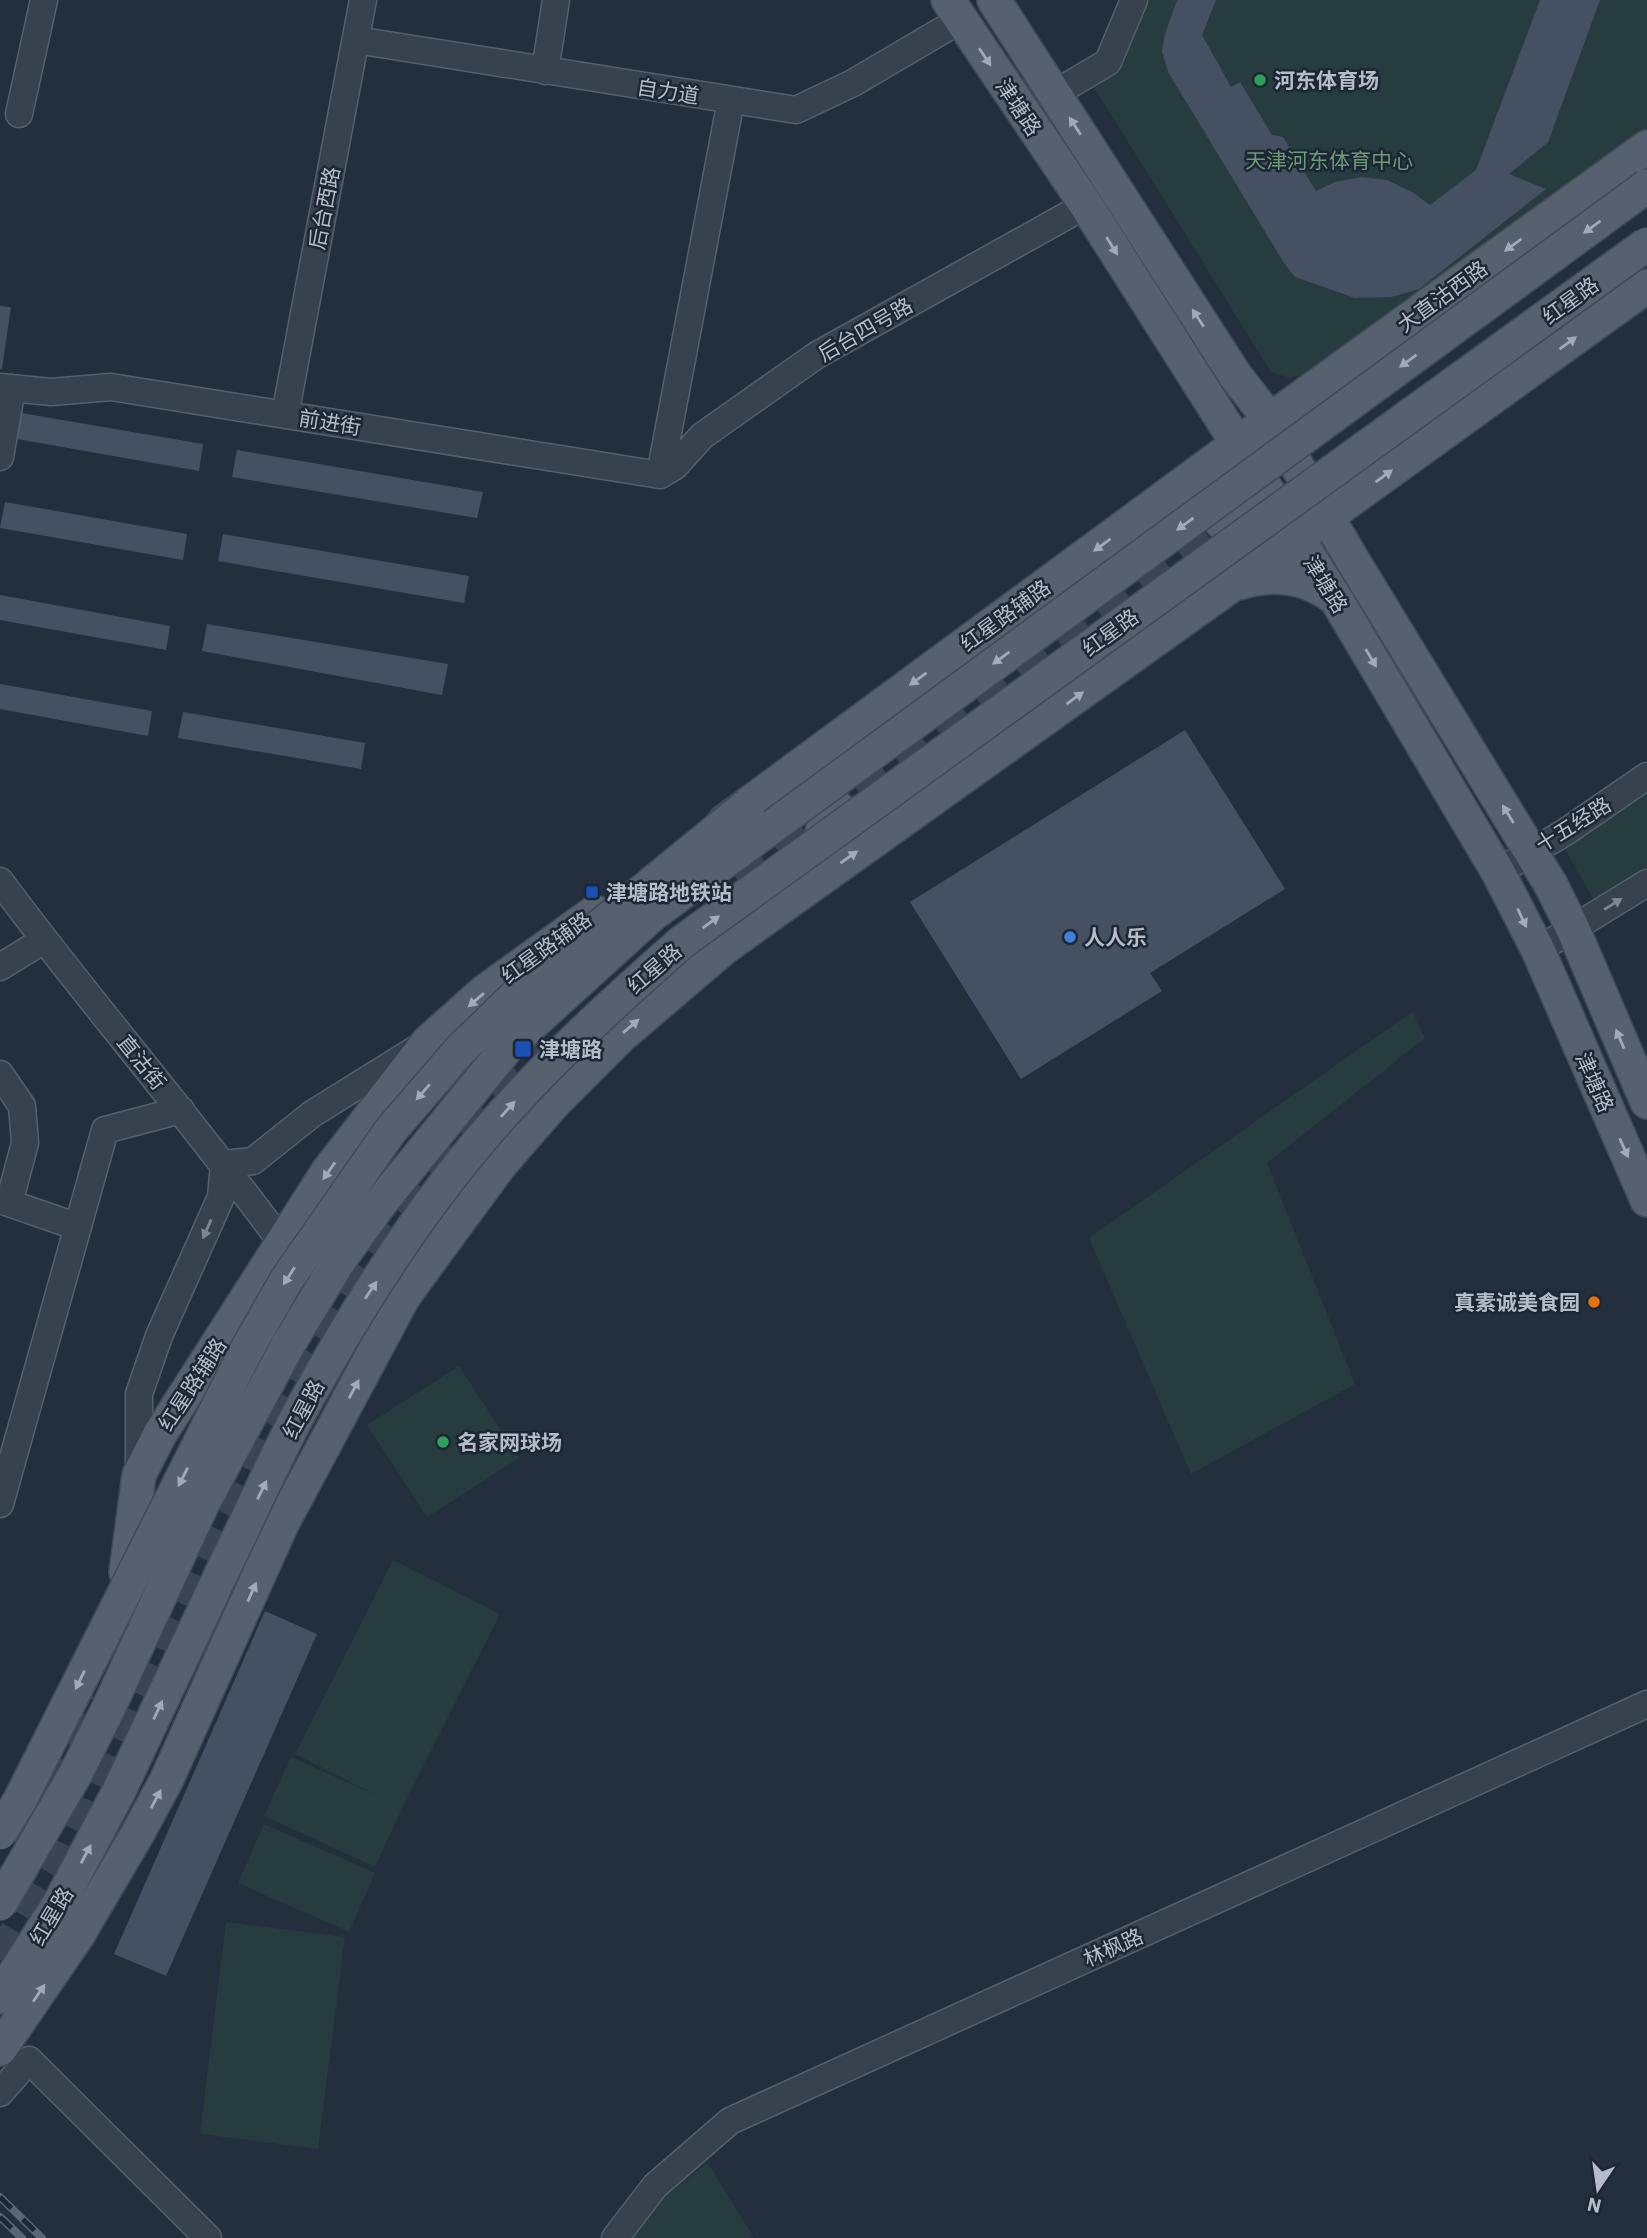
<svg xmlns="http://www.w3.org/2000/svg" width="1647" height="2238" font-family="'IBM Plex Sans','Noto Sans SC',sans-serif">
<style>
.green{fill:#263c3f}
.building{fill:#455162}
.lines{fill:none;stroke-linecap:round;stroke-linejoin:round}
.major-tunnel{stroke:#3a4453;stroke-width:33;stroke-dasharray:33 17;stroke-linecap:butt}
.minor-casing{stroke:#565f6c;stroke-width:29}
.major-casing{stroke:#414a57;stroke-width:36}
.minor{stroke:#38414e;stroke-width:26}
.major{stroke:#56606e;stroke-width:33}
.rail-casing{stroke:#5a6575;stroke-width:8}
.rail{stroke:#1d2633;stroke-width:5;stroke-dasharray:16;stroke-linecap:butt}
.major-bridge-casing{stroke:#414a57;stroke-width:36;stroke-linecap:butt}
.major-bridge{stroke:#56606e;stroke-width:33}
.oneway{fill:#a1aab7}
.oneway2{fill:#7c8592}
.leisure-dot{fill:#2e9e5b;stroke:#1d2633;stroke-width:2.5}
.transit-dot{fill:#1a4fb4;stroke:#1d2633;stroke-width:2.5}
.shop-dot{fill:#3f7fe0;stroke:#1d2633;stroke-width:2.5}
.food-dot{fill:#e8710a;stroke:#1d2633;stroke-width:2.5}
.labels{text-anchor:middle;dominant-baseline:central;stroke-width:5;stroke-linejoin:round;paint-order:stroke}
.poi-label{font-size:21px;font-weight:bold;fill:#b4bcc9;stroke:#1d2633;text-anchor:start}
.street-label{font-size:21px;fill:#b4bcc9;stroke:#1d2633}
.park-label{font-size:21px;fill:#6b9a76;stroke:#1d2633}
</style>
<rect width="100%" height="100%" fill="#242f3e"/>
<!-- green -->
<path class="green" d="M1126,0H1647V128L1306,373L1290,378L1271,372L1092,84Z
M1647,789V875L1597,905L1563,846Z
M1412,1012L1425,1038L1267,1163L1355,1384L1191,1474L1089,1238Z
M459,1366L519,1458L427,1517L367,1425Z
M393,1560L500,1614L402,1808L375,1867L264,1816L291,1757L378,1796L295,1754Z
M264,1824L375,1873L349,1932L238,1883Z
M226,1922L345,1937L318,2149L200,2134Z
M708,2163L754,2238H630L659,2200Z"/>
<!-- building -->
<path class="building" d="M1177,0H1216L1202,35L1231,87L1240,82L1272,135L1283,137L1316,191L1335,182L1362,177L1387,180L1412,192L1430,205L1476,170L1540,0H1600L1548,142L1509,174L1546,189L1419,289L1391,297L1355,298L1295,277L1284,263L1168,72L1162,51L1165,34Z
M0,306L11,307L2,369H0Z
M21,413L203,444L199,471L17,439Z
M237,450L483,492L477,518L232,477Z
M5,502L187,534L183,560L0,528Z
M223,534L469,576L464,603L218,561Z
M0,595L170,626L166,650L0,620Z
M207,624L448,664L442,695L202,651Z
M0,684L152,711L148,736L0,709Z
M183,712L365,743L361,769L178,738Z
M1185,730L1285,889L1150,973L1162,991L1021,1079L910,902Z
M265,1611L317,1634L166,1976L114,1954Z"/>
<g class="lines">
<!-- major-tunnel -->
<path class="major-tunnel" d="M739,882L813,824L1221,522
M24,1833L39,1806L89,1695
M0,1960L52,1871L206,1545L277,1399L349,1280L411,1193L487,1102L550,1045"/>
<!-- minor casing -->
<g class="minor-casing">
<path id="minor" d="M356,40L796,110L853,83L960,20
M545,71L556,0
M1054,94L1108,62L1134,0
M19,114L44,0
M0,387L51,392L111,387L660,475
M285,415L363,0
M0,457L12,388
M660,475L675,466L702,436L817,355L1086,205
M660,475L731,100
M1498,872L1564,833L1647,776
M0,881C91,1004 192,1119 282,1243
M1538,950L1647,883
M0,967L44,940
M0,1074L22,1106L25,1143L9,1203
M0,1200L78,1227
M139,1474V1394L159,1336L221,1197L224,1164L253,1161L312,1114L418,1048
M0,1504L105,1130L181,1110
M0,2093L29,2060L208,2238
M615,2238L655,2186L730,2121L1647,1704"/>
</g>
<!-- major casing -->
<g class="major-casing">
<path id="major" d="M948,0L1086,205L1336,599L1498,872L1538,950L1647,1200
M994,0L1235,375L1270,420L1355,564L1551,885L1573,929L1647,1102
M1221,522L1247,491L1257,469
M1239,583C1274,572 1308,577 1336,599
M725,821L1260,427L1647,147
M818,852L823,828L837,807
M126,1572L139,1475L160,1434L328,1171L428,1042L484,992L595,912
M0,1997L60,1902L118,1793L232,1551
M0,2049L78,1935L138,1833L166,1781L282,1524L404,1296L500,1165L554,1103L621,1036L724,948L1320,522L1647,286"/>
</g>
<!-- minor -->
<use href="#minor" class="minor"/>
<!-- major -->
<use href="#major" class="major"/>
<!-- rail casing -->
<g class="rail-casing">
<path id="rail" d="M0,2197L42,2238
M0,2217L22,2238"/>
</g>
<!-- rail -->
<use href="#rail" class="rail"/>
<!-- major-bridge casing -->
<g class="major-bridge-casing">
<path id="major-bridge" d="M232,1551C257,1501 279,1448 307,1399C349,1323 395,1249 448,1180C516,1091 598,1016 682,942L1647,244
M0,1833L20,1800L246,1351L287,1279L391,1130L460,1050L523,989L749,804
M0,1904L76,1773L109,1707L202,1505L288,1345L338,1262L382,1201L510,1044L653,914L1647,186"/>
</g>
<!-- major-bridge -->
<use href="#major-bridge" class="major-bridge"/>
</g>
<!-- one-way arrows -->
<defs><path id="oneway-solid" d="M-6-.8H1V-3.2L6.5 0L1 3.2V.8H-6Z" transform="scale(1.75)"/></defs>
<g class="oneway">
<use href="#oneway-solid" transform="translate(985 57) rotate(56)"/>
<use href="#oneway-solid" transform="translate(1075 126) rotate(-123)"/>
<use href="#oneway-solid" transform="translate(1592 227) rotate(144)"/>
<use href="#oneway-solid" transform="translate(1513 245) rotate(144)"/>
<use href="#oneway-solid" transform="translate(1112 246) rotate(58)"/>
<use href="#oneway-solid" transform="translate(1198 318) rotate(-123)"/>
<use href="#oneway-solid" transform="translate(1568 343) rotate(-36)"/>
<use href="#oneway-solid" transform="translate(1408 361) rotate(144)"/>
<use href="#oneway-solid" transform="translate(1384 476) rotate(-36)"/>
<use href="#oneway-solid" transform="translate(1185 524) rotate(144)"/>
<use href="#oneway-solid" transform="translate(1102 545) rotate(144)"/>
<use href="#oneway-solid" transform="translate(1001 658) rotate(144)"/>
<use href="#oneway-solid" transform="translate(1371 658) rotate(59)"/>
<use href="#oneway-solid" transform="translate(918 679) rotate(144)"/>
<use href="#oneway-solid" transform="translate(1075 698) rotate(-36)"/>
<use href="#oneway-solid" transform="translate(1508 814) rotate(-122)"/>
<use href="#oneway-solid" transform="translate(849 857) rotate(-35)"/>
<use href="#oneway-solid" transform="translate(1522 918) rotate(65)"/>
<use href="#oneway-solid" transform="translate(711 922) rotate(-36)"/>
<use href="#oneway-solid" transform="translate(476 1000) rotate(139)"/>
<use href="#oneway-solid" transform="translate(631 1026) rotate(-41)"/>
<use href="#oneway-solid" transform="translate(1620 1039) rotate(-113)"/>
<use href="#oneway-solid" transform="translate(423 1092) rotate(131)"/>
<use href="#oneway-solid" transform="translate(508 1109) rotate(-48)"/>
<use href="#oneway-solid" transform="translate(1624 1148) rotate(66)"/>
<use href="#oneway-solid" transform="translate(329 1171) rotate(125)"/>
<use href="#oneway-solid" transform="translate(289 1276) rotate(123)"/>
<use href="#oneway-solid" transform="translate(371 1290) rotate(-56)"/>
<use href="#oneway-solid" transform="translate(354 1389) rotate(-62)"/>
<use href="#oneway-solid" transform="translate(183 1477) rotate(117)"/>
<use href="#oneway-solid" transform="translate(262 1490) rotate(-64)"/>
<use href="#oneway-solid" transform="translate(252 1592) rotate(-66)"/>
<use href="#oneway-solid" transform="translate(80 1680) rotate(116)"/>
<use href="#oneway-solid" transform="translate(158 1710) rotate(-65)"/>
<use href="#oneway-solid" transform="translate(156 1799) rotate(-62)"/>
<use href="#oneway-solid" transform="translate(86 1854) rotate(-62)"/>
<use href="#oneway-solid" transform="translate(39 1993) rotate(-56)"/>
</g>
<g class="oneway2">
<use href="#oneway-solid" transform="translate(1613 904) rotate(-32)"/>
<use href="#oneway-solid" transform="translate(207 1229) rotate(114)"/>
</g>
<!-- markers -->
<g class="leisure-dot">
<circle cx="1260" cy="80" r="7"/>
<circle cx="443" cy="1442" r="7"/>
</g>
<g class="transit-dot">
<rect x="585" y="885" width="14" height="14" rx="3.5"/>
<rect x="514" y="1040" width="18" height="18" rx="3.5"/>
</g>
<circle class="shop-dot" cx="1070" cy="937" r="7"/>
<circle class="food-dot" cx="1594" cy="1302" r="7"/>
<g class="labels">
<!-- poi labels -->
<g class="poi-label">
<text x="1274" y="80">河东体育场</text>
<text x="606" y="892">津塘路地铁站</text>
<text x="1084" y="937">人人乐</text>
<text x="539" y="1049">津塘路</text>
<text x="1580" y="1302" text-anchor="end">真素诚美食园</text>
<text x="457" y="1442">名家网球场</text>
</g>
<!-- street labels -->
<g class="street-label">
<text transform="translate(668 91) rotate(9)">自力道</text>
<text transform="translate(1019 107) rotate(56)">津塘路</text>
<text transform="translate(324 208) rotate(-79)">后台西路</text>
<text transform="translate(1442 296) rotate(-36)">大直沽西路</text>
<text transform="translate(1570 300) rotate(-36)">红星路</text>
<text transform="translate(865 329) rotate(-30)">后台四号路</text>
<text transform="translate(330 422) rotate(9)">前进街</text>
<text transform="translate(1326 584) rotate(58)">津塘路</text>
<text transform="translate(1005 615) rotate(-36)">红星路辅路</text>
<text transform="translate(1110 632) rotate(-36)">红星路</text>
<text transform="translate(1573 824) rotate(-32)">十五经路</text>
<text transform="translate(546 947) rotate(-36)">红星路辅路</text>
<text transform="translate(654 968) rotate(-41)">红星路</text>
<text transform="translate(142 1062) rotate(51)">直沽街</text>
<text transform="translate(1595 1082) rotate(66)">津塘路</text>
<text transform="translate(192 1384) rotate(-57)">红星路辅路</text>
<text transform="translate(303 1409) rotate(-62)">红星路</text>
<text transform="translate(51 1916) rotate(-59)">红星路</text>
<text transform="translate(1113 1947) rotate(-24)">林枫路</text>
</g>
<!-- park labels -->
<g class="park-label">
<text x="1329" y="160">天津河东体育中心</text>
</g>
</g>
<!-- north arrow -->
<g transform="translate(1598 2189) rotate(193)" stroke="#1d2633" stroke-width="5" paint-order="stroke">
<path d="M0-5L12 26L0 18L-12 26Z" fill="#b4bcc9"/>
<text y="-10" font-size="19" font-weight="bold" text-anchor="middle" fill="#b4bcc9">N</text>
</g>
</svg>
